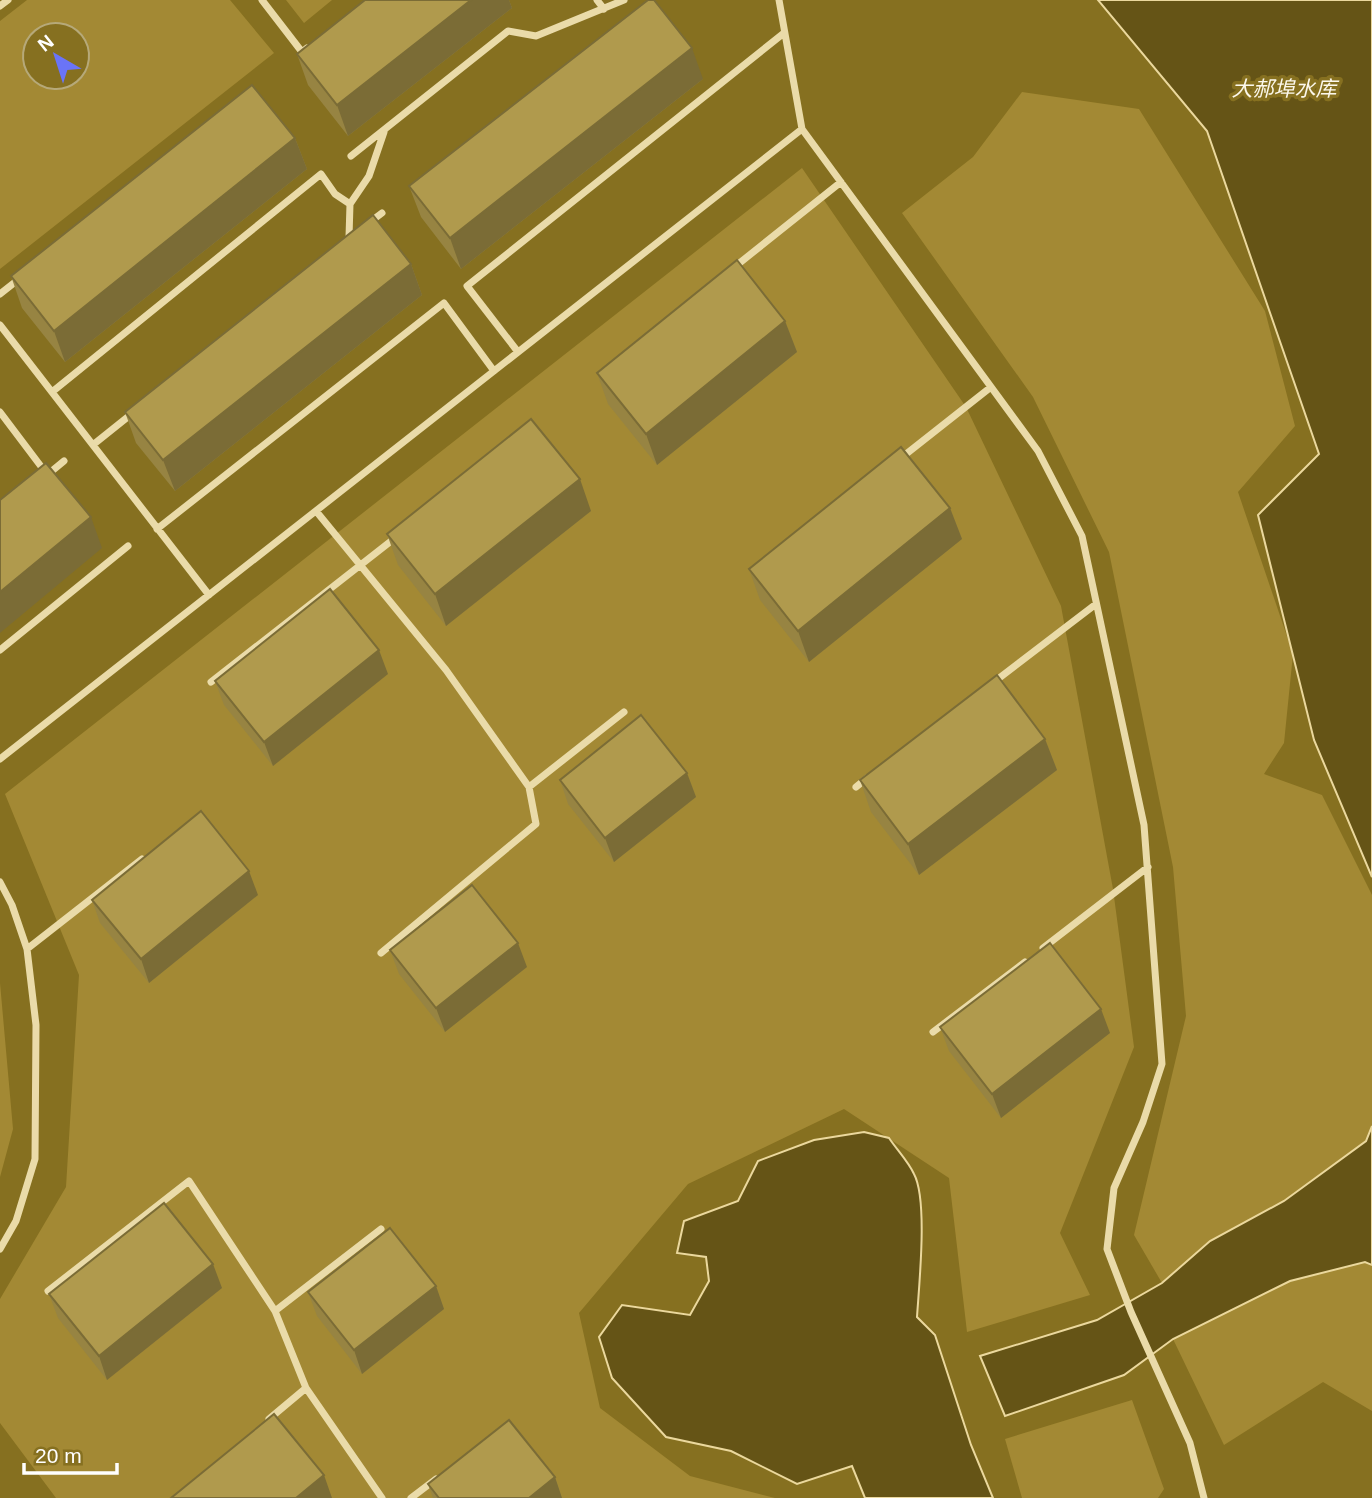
<svg xmlns="http://www.w3.org/2000/svg" width="1372" height="1498" font-family="Helvetica,'Noto Sans SC',sans-serif">
<style>
.green{fill:#a38934;fill-rule:evenodd}
.water{fill:#655416;stroke:#ebd89d;stroke-width:2}
.lines{fill:none;stroke-linecap:round;stroke-linejoin:round}
.minor{stroke:#eadba9;stroke-width:7}
.wall{fill:#978442}
.shaded-wall{fill:#7b6c36}
.building{fill:#b09a4d;stroke:#7b6c36;stroke-width:2}
.labels{text-anchor:middle;dominant-baseline:central;stroke-width:7;stroke-linejoin:round;paint-order:stroke}
.water-label{font-size:21px;font-style:italic;fill:#fcf8ec;stroke:#867020}
</style>
<rect width="100%" height="100%" fill="#867020"/>
<!-- green -->
<path class="green" d="M27,0H230L274,53L0,269V21ZM35,35H77V77H35Z
M286,0H332L304,23Z
M1022,92L1139,109L1265,311L1295,426L1238,492L1293,654L1284,743L1264,774L1322,795L1372,895V1126L1366,1141L1284,1201L1210,1241L1162,1283L1134,1235L1186,1016L1173,867L1109,552L1033,397L902,213L973,157Z
M802,168L966,407L1061,606L1113,889L1134,1047L1060,1233L1090,1295L967,1332L949,1178L844,1109L688,1184L579,1313L600,1408L690,1476L775,1498H56L0,1423V1299L66,1187L79,975L5,794Z
M0,983L13,1129L0,1177Z
M1365,1262L1372,1265V1411L1323,1382L1224,1445L1173,1339L1290,1281Z
M1132,1400L1164,1489L1158,1498H1022L1005,1439Z"/>
<!-- water -->
<path class="water" d="M1098,0H1372V877L1314,740L1258,515L1319,454L1207,131Z
M1372,1126V1265L1365,1262L1290,1281L1173,1339L1124,1375L1005,1416L980,1356L1097,1320L1162,1283L1210,1241L1284,1201L1366,1141Z
M864,1132L889,1138C897,1150 908,1161 914,1174C928,1200 919,1285 917,1317L935,1335L971,1445L993,1498H865L852,1466L797,1484L731,1451L666,1437L612,1378L599,1337L622,1305L690,1315L709,1281L706,1257L677,1253L684,1221L738,1201L758,1161L814,1140Z"/>
<g class="lines">
<!-- minor -->
<path class="minor" d="M262,0L302,52L307,48
M597,0L604,9
M779,0L802,129L1038,451L1082,536L1144,825L1162,1064L1143,1122L1114,1188L1107,1249L1131,1312L1190,1443L1204,1498
M0,6L8,0
M351,156L508,31L536,36L624,0
M350,204L369,176L384,132
M370,222L382,213
M732,269L841,182
M0,294L19,279
M0,325L209,595
M518,352L467,286L784,33
M52,392L321,174L335,194L350,204L349,237
M0,412L46,473
M94,444L134,412
M901,458L991,387
M47,475L64,461
M316,511L446,670L529,787L536,824L381,953
M157,529L444,303L494,371
M0,650L128,546
M211,682L395,538
M994,682L1096,604
M0,759L802,129
M529,787L624,712
M856,787L867,778
M0,882L12,905L27,949L36,1025L35,1159L16,1221L0,1249
M1043,948L1148,867
M27,949L142,859
M933,1032L1025,962
M48,1291L189,1181L275,1311L306,1388L382,1498
M275,1311L381,1229
M269,1419L306,1388
M411,1498L436,1479"/>
</g>
<!-- wall -->
<path class="wall" d="M365,0H509L512,8L348,136L308,85L297,54Z
M703,79L461,269L421,217L409,186Z
M295,138L307,169L65,362L22,308L11,276Z
M411,264L422,295L175,491L136,443L125,412Z
M785,321L797,352L657,465L608,404L597,373Z
M950,508L962,539L809,662L760,600L749,569Z
M591,511L446,626L398,565L387,534Z
M388,674L273,766L224,705L215,681Z
M1045,739L1057,770L919,875L871,812L860,780Z
M687,773L696,797L614,862L568,804L560,780Z
M258,895L149,983L100,923L92,900Z
M390,950L527,967L445,1032L399,974Z
M940,1027L1110,1033L1001,1118L949,1051Z
M436,1286L444,1309L362,1374L317,1316L308,1292Z
M222,1288L107,1380L58,1318L49,1294Z
M555,1477L562,1498H433L428,1484Z"/>
<!-- shaded-wall -->
<path class="shaded-wall" d="M471,0H509L512,8L348,136L337,105Z
M692,48L703,79L461,269L450,238Z
M295,138L307,169L65,362L54,331Z
M411,264L422,295L175,491L163,460Z
M785,321L797,352L657,465L646,434Z
M580,479L591,511L446,626L435,594Z
M950,508L962,539L809,662L798,631Z
M91,517L102,548L0,633V592Z
M379,650L388,674L273,766L264,742Z
M1045,739L1057,770L919,875L908,844Z
M687,773L696,797L614,862L605,838Z
M249,871L258,895L149,983L141,959Z
M518,943L527,967L445,1032L436,1008Z
M1101,1009L1110,1033L1001,1118L992,1094Z
M213,1264L222,1288L107,1380L99,1356Z
M436,1286L444,1309L362,1374L354,1350Z
M324,1475L332,1498H296Z
M555,1477L562,1498H529Z"/>
<!-- building -->
<path class="building" d="M365,0H471L337,105L297,54Z
M648,0H654L692,48L450,238L409,186Z
M252,85L295,138L54,331L11,276Z
M373,215L411,264L163,460L125,412Z
M737,260L785,321L646,434L597,373Z
M531,419L580,479L435,594L387,534Z
M901,447L950,508L798,631L749,569Z
M46,463L91,517L0,592V500Z
M330,589L379,650L264,742L215,681Z
M997,675L1045,739L908,844L860,780Z
M641,715L687,773L605,838L560,780Z
M201,811L249,871L141,959L92,900Z
M472,885L518,943L436,1008L390,950Z
M1050,943L1101,1009L992,1094L940,1027Z
M164,1203L213,1264L99,1356L49,1294Z
M390,1228L436,1286L354,1350L308,1292Z
M274,1414L324,1475L296,1498H171Z
M509,1420L555,1477L529,1498H439L428,1484Z"/>
<g class="labels">
<!-- water labels -->
<g class="water-label">
<text x="1284" y="88">大郝埠水库</text>
</g>
</g>
<!-- north arrow -->
<g transform="translate(56 56) rotate(321)"><circle r="33" fill="#867020" stroke="#b6a979" stroke-width="2"/>
<path d="M0-5L12 26L0 18L-12 26Z" fill="#6a74f7"/>
<text y="-10" font-size="19" font-weight="bold" text-anchor="middle" fill="#ffffff">N</text>
</g>
<!-- scale -->
<path d="M24 1463v10h93v-10" fill="none" stroke="#ffffff" stroke-width="3.5"/>
<text x="35" y="1463" font-size="21" fill="#ffffff" stroke="#867020" stroke-width="5" paint-order="stroke">20 m</text>
</svg>
